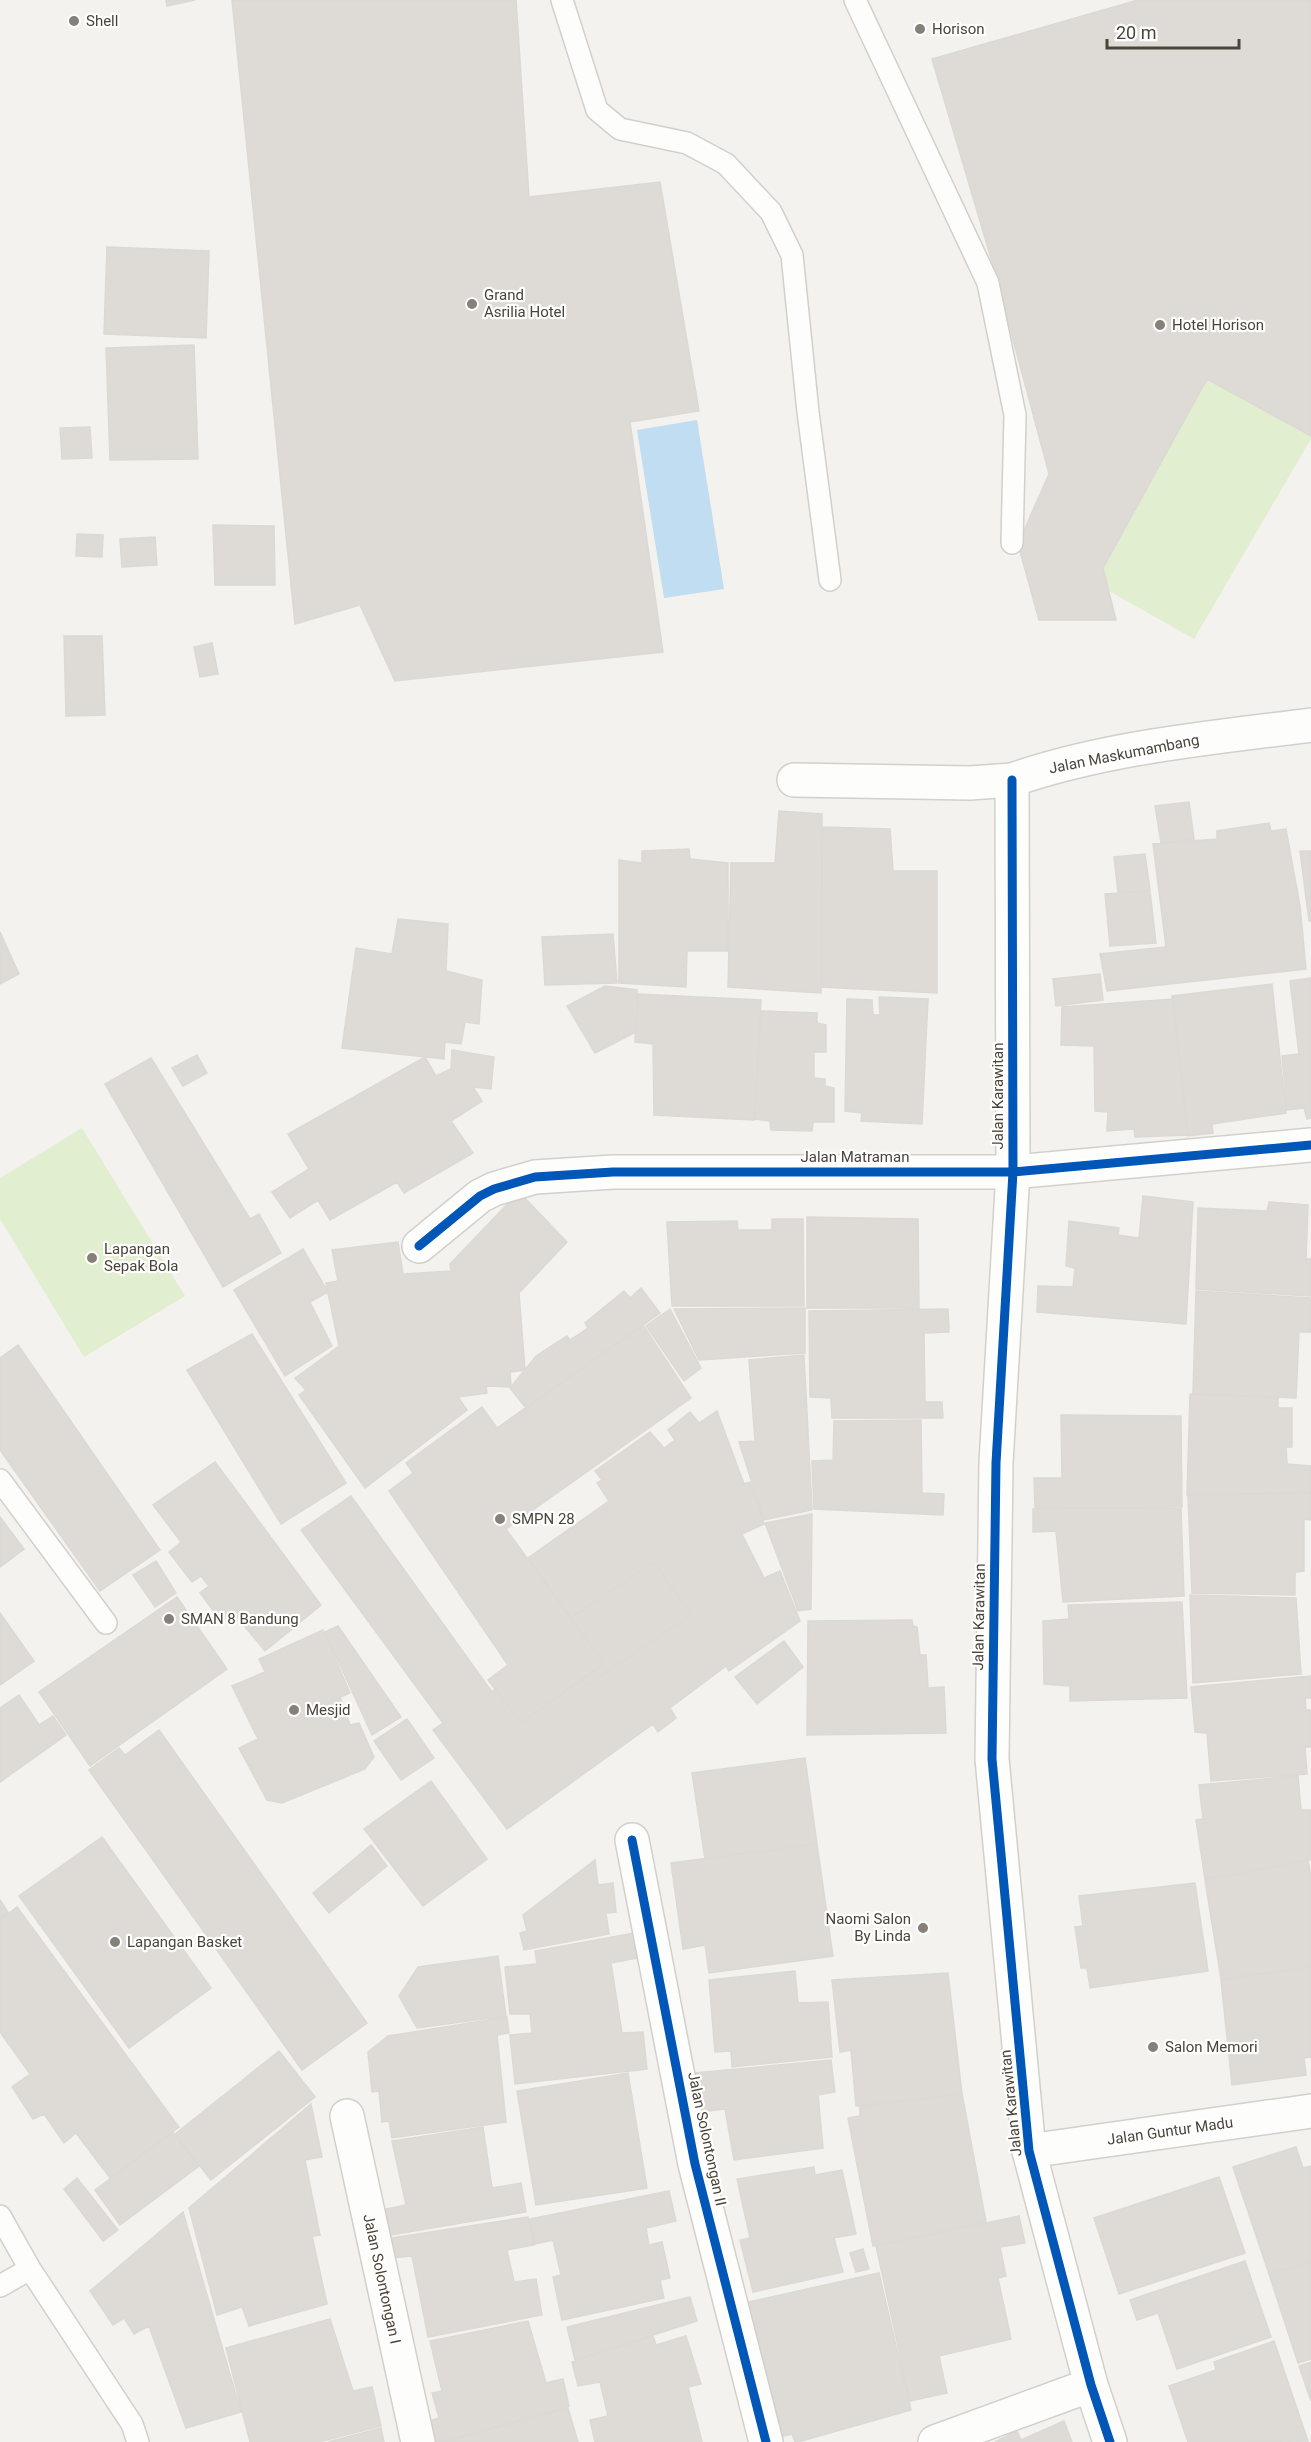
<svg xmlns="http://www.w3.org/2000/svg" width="1311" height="2442" font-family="Roboto,sans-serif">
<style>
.green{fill:#e1eecf}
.water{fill:#c0ddf1}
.building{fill:#dedbd6;stroke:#dcd9d4;stroke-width:1.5}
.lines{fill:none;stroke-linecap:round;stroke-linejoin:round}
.service-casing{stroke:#d2d0cb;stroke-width:24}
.minor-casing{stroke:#d2d0cb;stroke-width:36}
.tertiary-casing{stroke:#d2d0cb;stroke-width:36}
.service{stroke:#fdfdfc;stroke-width:21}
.minor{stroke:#fdfdfc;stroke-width:33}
.tertiary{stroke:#fdfdfc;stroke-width:33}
.cycleway-casing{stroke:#fff;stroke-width:13}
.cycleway{stroke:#0057b8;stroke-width:9}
.poi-dot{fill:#868178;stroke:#fff;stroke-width:2}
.labels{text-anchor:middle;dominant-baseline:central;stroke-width:4.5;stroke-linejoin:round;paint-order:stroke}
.poi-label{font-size:15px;fill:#4b4439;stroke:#fff;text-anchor:start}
.street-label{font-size:15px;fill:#4b4439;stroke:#fff}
</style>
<rect width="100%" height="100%" fill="#f4f2ee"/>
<!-- green -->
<path class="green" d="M1207,379L1311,436V439L1194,639L1109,591L1103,568Z
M82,1128L185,1296L84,1357L0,1219V1178Z"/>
<!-- water -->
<path class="water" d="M697,420L724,589L664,598L637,430Z"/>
<!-- building -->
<path class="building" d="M166,0H195L167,6Z
M232,0H516L529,197L660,182L699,411L630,422L663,652L395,681L360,605L295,624Z
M1138,0H1311V436L1207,379L1103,568L1116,620H1039L1018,544L1049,474L995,272L932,59Z
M107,247L209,251L206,338L104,334Z
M194,345L198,459L110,460L106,348Z
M90,427L92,458L62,459L60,428Z
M213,525L274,526L275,585H215Z
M77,534L103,535L102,557L76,556Z
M155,537L157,565L122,567L120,539Z
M64,636H102L105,715L66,716Z
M212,643L218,674L200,677L194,647Z
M1189,802L1194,839L1161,843L1155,806Z
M779,811L822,814L821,993L728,987L731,863H775Z
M1269,823L1271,831L1286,829L1300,906L1306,969L1107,991L1100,954L1166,947L1153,844L1217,839V831Z
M822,827L890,829L893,871H937V993L822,987Z
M689,849L690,859L728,863V951H687L686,987L619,983V860L642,863V851Z
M1300,851H1311V921H1309Z
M1145,854L1150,890L1118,893L1114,857Z
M1150,891L1156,943L1110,946L1105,894Z
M398,919L448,924L446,971L482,980L479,1024L465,1022L461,1044L445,1042L444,1059L342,1048L356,948L392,954Z
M0,932L19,974L0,984Z
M613,934L617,983L545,985L542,937Z
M1100,974L1103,1000L1056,1006L1053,979Z
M1311,978V1118L1307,1119L1304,1108L1287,1110L1282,1056L1299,1054L1290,981Z
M1272,984L1286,1113L1212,1124L1213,1133L1188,1136L1172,996Z
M605,986L637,990L636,1032L595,1053L567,1006Z
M638,994L761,1000L754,1120L654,1115L653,1044L635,1042Z
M879,997L928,999L922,1124L861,1121L862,1113L845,1111L847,999L872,1000L873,1015H880Z
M1173,999L1188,1135L1135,1137L1134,1129L1107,1131L1108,1112L1095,1111L1094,1046L1061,1045L1062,1007Z
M761,1011L817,1013V1023L826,1025V1052H814V1078L825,1079V1086L834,1088V1122H813L812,1131L771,1130L770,1121L755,1119Z
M452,1050L494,1057L491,1089L473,1087L482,1101L451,1121L473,1153L404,1193L397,1182L330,1220L318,1200L290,1218L272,1192L309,1169L288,1134L425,1057L436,1076L451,1069Z
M197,1055L207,1073L183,1086L172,1068Z
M151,1058L250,1219L259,1214L281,1253L223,1287L105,1084Z
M519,1192L567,1242L519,1293L525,1370L510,1372L511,1387L486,1386L487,1393L458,1397L467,1410L365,1488L299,1395L306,1390L295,1378L339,1346L326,1283L338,1281L332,1250L398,1242L403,1274L451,1271L450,1264Z
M1143,1196L1193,1202L1186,1324L1037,1312L1038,1286L1073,1287L1075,1268L1066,1266L1069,1221L1119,1228L1118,1235L1139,1238Z
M1269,1202L1308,1205L1306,1259H1311V1296L1196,1289L1198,1208L1267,1211Z
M807,1217L918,1219L919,1308H807Z
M772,1219H803L804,1306H672L667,1222L737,1221L738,1230H772Z
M303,1249L328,1292L310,1302L332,1346L285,1376L234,1290Z
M641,1288L660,1313L526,1408L510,1388L536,1356L567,1336L570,1340L588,1328L585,1323L624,1291L630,1298Z
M1196,1291L1311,1298V1332H1299L1296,1398L1193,1393Z
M805,1308V1353L699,1360L674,1309Z
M670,1309L701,1368L684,1381L646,1326Z
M948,1309L949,1332L924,1333L925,1402H942L943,1418H832L831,1398L810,1397L809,1311Z
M643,1325L691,1398L506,1529L604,1664L521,1723L488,1680L508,1665L389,1491L413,1473L406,1463L482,1407L497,1428Z
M252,1334L346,1483L281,1524L187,1370Z
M18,1345L160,1550L100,1591L0,1450V1358Z
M804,1355L812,1510L764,1520L739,1442L755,1441L749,1360Z
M1190,1394L1278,1398V1408H1292V1447H1286L1287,1464L1311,1466V1492L1187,1495Z
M717,1411L744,1484L750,1482L764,1524L742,1534L764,1578L780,1571L800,1621L729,1671L726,1666L670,1708L676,1718L658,1732L653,1724L507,1829L433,1730L443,1723L301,1530L351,1496L492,1692L495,1689L521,1723L582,1679L587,1685L691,1615L654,1562L571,1618L528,1558L609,1501L597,1483L602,1480L595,1471L650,1432L664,1448L675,1440L668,1430L690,1412L699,1423Z
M1061,1415L1181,1416L1182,1507L1035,1508L1034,1478H1062Z
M921,1420L922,1493L944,1494L943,1515L814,1509L812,1461L833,1460L834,1421Z
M215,1462L321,1605L265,1651L233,1612L221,1621L200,1593L209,1586L201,1576L192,1582L169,1552L181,1542L153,1505Z
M1311,1493V1520L1304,1519V1571L1295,1572V1595L1192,1593L1188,1496Z
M1181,1508L1184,1596L1063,1602L1056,1531L1033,1532V1509Z
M812,1514L811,1609L798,1611L765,1523Z
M0,1517L24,1549L0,1567Z
M156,1561L176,1593L155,1607L133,1575Z
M654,1562L691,1615L587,1685L582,1679L604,1664L571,1618Z
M1190,1595L1296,1598L1301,1674L1193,1683Z
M177,1597L227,1669L90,1766L39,1692Z
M1182,1602L1187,1698L1070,1701V1686L1044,1684L1043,1621L1069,1619L1068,1605Z
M0,1613L34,1661L0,1685Z
M912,1620L913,1626L917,1627L920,1655H926L928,1688L944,1687L946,1733L807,1735L808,1621Z
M338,1626L401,1717L372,1735L325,1632Z
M323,1630L350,1693L340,1697L350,1725L359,1723L374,1757L365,1769L282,1803L267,1800L239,1748L258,1739L232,1686L265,1672L259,1659Z
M784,1641L803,1667L757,1704L735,1677Z
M1311,1676V1698H1305L1306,1710H1310L1311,1718V1747H1305L1307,1774L1211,1781L1207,1733L1195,1732L1191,1687Z
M19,1695L39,1725L53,1716L66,1735L0,1782V1708Z
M407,1719L434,1758L401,1780L374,1741Z
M159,1730L367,2023L302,2070L89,1770L119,1748L125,1755Z
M805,1758L817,1844L705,1859L692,1773Z
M1298,1776L1301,1810H1311V1860L1205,1879L1196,1820L1203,1819L1199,1785Z
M431,1781L487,1859L423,1906L364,1829Z
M102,1837L211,1988L129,2048L19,1896Z
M817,1844L833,1956L709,1973L705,1945L683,1949L671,1863Z
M371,1845L387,1866L329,1913L313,1893Z
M595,1860L598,1885L613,1883L616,1912L606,1913L609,1934L524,1950L520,1933L527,1931L523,1915Z
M1308,1860L1311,1875V1967L1221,1979L1205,1880Z
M1195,1883L1208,1971L1090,1988L1087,1968H1081L1075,1927L1083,1926L1079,1896Z
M0,1900L8,1912L0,1918Z
M17,1907L179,2127L110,2178L76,2133L64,2143L44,2114L33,2119L12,2087L30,2074L0,2032V1920Z
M635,1933L638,1958L611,1963L622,2033L643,2032L647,2069L515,2084L510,2035L532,2033L530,2014H510L505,1967L537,1964L535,1951Z
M498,1956L506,2016L417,2028L399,1996L418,1967Z
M1311,1967V2057L1304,2058L1306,2075L1232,2085L1221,1980Z
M795,1971L798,2003L828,2002L832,2057L732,2067L731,2051L715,2052L709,1980Z
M948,1973L962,2094L856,2106L851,2050L840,2052L832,1980Z
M507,2017L509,2033L497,2035L506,2122L392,2138L389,2121L382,2122L379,2091L372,2092L368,2052L388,2036Z
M279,2051L315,2097L211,2180L175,2134Z
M831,2060L835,2092L818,2095L823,2148L734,2160L725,2109L701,2112L695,2073Z
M628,2073L647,2188L536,2205L517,2091Z
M962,2094L986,2222L873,2246L848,2118L860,2116V2107Z
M311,2104L322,2157L305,2160L320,2235L312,2236L327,2304L249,2326L242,2307L217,2315L189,2208Z
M483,2127L492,2188L521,2183L526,2212L386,2236L381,2210L406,2205L392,2141Z
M173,2133L199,2166L120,2225L95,2190Z
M1296,2147L1303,2168L1311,2166V2261L1269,2274L1233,2167Z
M814,2167L815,2175L842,2170L856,2234L834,2238L843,2272L753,2292L740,2240L750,2238L737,2179Z
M1219,2177L1245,2253L1119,2294L1094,2218Z
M77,2178L118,2230L103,2241L64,2189Z
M669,2191L676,2221L646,2228L649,2245L662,2242L670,2278L660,2280L664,2298L562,2320L553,2277L561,2275L553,2240L535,2244L530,2219Z
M183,2212L241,2412L186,2428L149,2326L134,2334L124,2318L113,2325L90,2291Z
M1019,2216L1025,2243L1000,2247L1006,2276L998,2278L1011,2339L939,2356L947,2393L910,2401L876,2246Z
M528,2217L534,2245L507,2250L514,2282L536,2279L542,2315L428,2337L412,2256L389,2258L386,2239Z
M863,2249L869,2269L856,2272L850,2253Z
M1245,2261L1271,2337L1177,2369L1158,2313L1137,2320L1130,2300Z
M1311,2261V2359L1298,2363L1269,2274Z
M879,2273L911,2410L798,2442H795L792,2434L780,2437L744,2303Z
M690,2297L697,2321L575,2360L567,2327Z
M330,2319L353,2391L372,2387L381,2426L319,2442H250L226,2348Z
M528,2321L546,2383L563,2379L569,2406L442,2442H428L421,2423L439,2418L432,2393L442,2391L430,2341Z
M653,2336L656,2345L686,2336L701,2384L688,2387L702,2442H595L590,2420L608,2416L600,2382L578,2386L572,2362Z
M1274,2341L1308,2441L1188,2442L1169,2386L1216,2370L1214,2362Z
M1311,2362V2401L1299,2366Z
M568,2408L578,2442H445Z
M1064,2421L1072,2442H995L1017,2431L1021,2440Z
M381,2428L384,2442H328Z"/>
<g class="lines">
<!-- service casing -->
<g class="service-casing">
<path id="service" d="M562,0L597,110L620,129L687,143L726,164L771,212L792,255L808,412L830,580
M855,0L988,283L1015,415L1012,543
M0,1480L106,1623
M0,2216L30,2269L132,2424L138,2442
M0,2286L30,2269"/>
</g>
<!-- minor casing -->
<g class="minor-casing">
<path id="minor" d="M794,780L970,783L1012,780
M419,1246L480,1196L494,1189L535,1177L613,1172H1013L1311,1145
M632,1840L695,2164L766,2442
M347,2116L418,2442
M1029,2151L1311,2111"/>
</g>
<!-- tertiary casing -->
<g class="tertiary-casing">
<path id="tertiary" d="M935,2442L1091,2385
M1110,2442L1091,2385L1029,2151L992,1759L996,1463L1013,1172L1012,780C1108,747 1210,738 1311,725"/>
</g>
<!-- service -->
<use href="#service" class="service"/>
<!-- minor -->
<use href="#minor" class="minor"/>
<!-- tertiary -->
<use href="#tertiary" class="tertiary"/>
<!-- cycleway casing -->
<g class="cycleway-casing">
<path id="cycleway" d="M1012,780L1013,1172L996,1463L992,1759L1029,2151L1091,2385L1110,2442
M419,1246L480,1196L494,1189L535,1177L613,1172H1013L1311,1145
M632,1840L695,2164L766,2442"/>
</g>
<!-- cycleway -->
<use href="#cycleway" class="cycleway"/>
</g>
<!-- markers -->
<g class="poi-dot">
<circle cx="74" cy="21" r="6"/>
<circle cx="920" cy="29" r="6"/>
<circle cx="472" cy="304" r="6"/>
<circle cx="1160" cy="325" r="6"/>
<circle cx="92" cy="1258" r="6"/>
<circle cx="500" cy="1519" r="6"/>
<circle cx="169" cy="1619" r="6"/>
<circle cx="294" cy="1710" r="6"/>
<circle cx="923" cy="1928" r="6"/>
<circle cx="115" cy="1942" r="6"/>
<circle cx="1153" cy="2047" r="6"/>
</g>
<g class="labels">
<!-- poi labels -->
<g class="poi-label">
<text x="86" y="21">Shell</text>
<text x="932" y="29">Horison</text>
<text x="484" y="295">Grand<tspan x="484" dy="17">Asrilia Hotel</tspan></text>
<text x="1172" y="325">Hotel Horison</text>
<text x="104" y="1249">Lapangan<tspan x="104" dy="17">Sepak Bola</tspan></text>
<text x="512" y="1519">SMPN 28</text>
<text x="181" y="1619">SMAN 8 Bandung</text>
<text x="306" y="1710">Mesjid</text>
<text x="911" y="1919" text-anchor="end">Naomi Salon<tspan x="911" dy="17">By Linda</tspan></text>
<text x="127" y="1942">Lapangan Basket</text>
<text x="1165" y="2047">Salon Memori</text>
</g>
<!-- street labels -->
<g class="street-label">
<text transform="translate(1124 754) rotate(-11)">Jalan Maskumambang</text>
<text transform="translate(998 1096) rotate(-90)">Jalan Karawitan</text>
<text x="855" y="1157">Jalan Matraman</text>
<text transform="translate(979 1617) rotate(-89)">Jalan Karawitan</text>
<text transform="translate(1011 2103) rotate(-96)">Jalan Karawitan</text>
<text transform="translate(1170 2131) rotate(-8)">Jalan Guntur Madu</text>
<text transform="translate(707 2139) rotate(78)">Jalan Solontongan II</text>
<text transform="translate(382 2279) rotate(78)">Jalan Solontongan I</text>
</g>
</g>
<!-- scale -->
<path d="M1107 39v9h132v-9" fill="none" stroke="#4b4439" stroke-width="3"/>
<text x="1116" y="39" font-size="18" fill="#4b4439" stroke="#ffffff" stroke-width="4.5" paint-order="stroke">20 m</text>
</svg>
